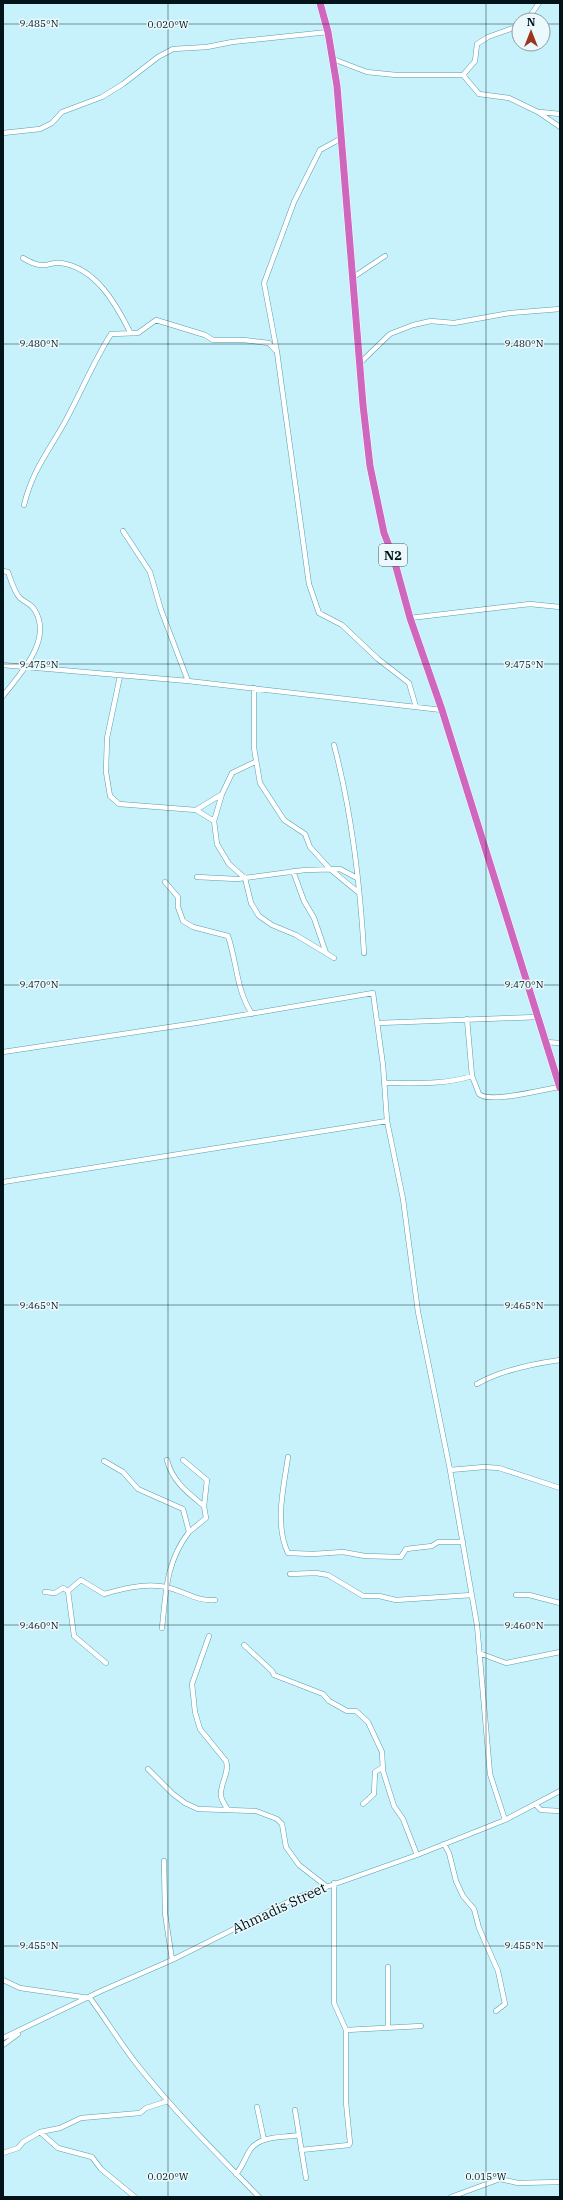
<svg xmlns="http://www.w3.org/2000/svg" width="563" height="2200" font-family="'IBM Plex Serif',serif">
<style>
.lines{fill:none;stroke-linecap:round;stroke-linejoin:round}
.minor-casing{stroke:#569faf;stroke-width:5.5}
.highway-casing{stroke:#fff;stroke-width:8}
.minor{stroke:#fff;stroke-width:4.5}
.highway{stroke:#cf67be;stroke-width:7}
.ticks{fill:none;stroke:#001419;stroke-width:1;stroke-opacity:0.45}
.labels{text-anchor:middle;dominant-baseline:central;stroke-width:3;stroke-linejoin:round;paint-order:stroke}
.shield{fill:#ebf9fc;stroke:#46595d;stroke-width:1}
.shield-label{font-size:13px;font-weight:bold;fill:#001419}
.street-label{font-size:14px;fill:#001419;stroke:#ebf9fc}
.ticks-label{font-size:10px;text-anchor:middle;fill:#001419;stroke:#ebf9fc;stroke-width:3;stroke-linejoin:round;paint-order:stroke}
</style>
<rect width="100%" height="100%" fill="#c7f2fc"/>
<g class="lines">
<!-- minor casing -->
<g class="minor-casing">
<path id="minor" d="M527,20L539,3
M333,59L367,72L396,75H463
M463,75L479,94L509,98L538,112L560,127
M463,75L475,61L477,44L488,37L519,26
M540,112L560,114
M3,133L40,129L52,123L62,112L102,97L123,84L158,57L173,49L207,47L232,42L328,32
M340,139L320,150L294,202L264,283L277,352L309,584L319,613L342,625L378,659L409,683L416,707
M23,258C30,262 37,266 46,265C51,264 56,262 61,263C96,268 116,304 130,332
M352,278L385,256
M360,363L390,334L413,325L431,321L454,323L510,313L560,309
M24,505C33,468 50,450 67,418C82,390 94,361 111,334L138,333L156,320L205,335L213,340H244L269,343L275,350
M123,531L150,572L161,610L188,681
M3,571L8,572C11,580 14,592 20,598C24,602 30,603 34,609C54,639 20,674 3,696
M410,618L530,604L560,607
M3,665L188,681L442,710
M120,676L107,738L106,772L110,796L119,804L196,810L222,794
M254,688V748L260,783L284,820L305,834L310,847L330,869L358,892
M334,745C352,813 360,883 364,953
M196,810L214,821L217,844L229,864L245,878L251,903L259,916L272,925L296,935L334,958
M214,821L222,794L232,773L255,762
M293,871L304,901L314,918L326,953
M197,877L237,879L305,870L340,869L357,878
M165,882L178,897V907L183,921L193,927L228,936C237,962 236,990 252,1014
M467,1019L472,1076
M378,1023L538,1017
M545,1042L560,1043
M3,1052L196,1023L373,993L383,1065L387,1121L403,1199L418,1312L450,1470L477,1625L490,1774L505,1820
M384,1083C413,1083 444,1085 472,1076L479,1094C489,1104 545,1089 559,1087
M3,1182L387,1121
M477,1384C501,1370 532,1364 560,1360
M288,1457C284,1486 274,1524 288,1553L313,1554L343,1552L365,1556L401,1557L406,1549L432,1546L438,1542H463
M167,1460C172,1481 188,1493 204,1506
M183,1460L207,1480L204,1506L206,1518L189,1532
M104,1461L123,1472L138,1489L183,1509L189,1532C166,1562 166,1591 162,1628
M450,1470L484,1467L499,1468L560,1488
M290,1574L316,1573L328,1575L363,1596H379L396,1600L472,1595
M68,1591L81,1580L104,1594C122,1589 141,1584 159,1586C179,1587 194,1602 215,1600
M45,1592L55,1593L63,1588L68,1591L74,1636L106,1663
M516,1595H529L560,1603
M209,1636L192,1684L195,1712L200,1729L226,1761C230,1773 220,1783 221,1795C221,1800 225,1805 228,1810
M244,1645L272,1671L274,1675L323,1694L329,1701L347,1711H356L368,1722L382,1752L383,1771L394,1806L403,1819L417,1855
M479,1653L506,1663L560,1652
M148,1769L173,1794L185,1803L198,1809L256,1811L277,1819L282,1824L286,1847L299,1865L326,1886
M363,1804L374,1794L375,1772L383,1767
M535,1804L541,1810L560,1811
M444,1844L449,1853L456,1881L463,1896L474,1909L479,1928L498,1971L505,2004L496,2011
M164,1861L165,1913L172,1960
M3,1980L20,1988L89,1998
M90,1998C107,2021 122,2046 139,2067C176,2113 218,2155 259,2197
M388,2028V1967
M346,2030L421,2026
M3,2038L101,1991L172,1960L298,1897L417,1855L505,1820L560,1791
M3,2045L18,2034
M257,2107L264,2140
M295,2110L306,2178
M40,2132L58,2148L92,2157L101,2169L135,2197
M301,2150L349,2145L350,2143L346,2102V2030L334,2003V1883
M3,2153L18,2148L23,2142L40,2132L60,2128L81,2118L140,2113L146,2108L168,2101
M236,2174C244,2165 244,2159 250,2150C260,2135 283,2138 299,2135
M451,2197L500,2179L518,2183L560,2182"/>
</g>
<!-- highway casing -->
<g class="highway-casing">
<path id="highway" d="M320,3L328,32L337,86L363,405L370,466L384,533L393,556L410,618L442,710L560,1088"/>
</g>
<!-- minor -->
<use href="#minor" class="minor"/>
<!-- highway -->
<use href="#highway" class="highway"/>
</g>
<!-- ticks -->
<path class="ticks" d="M168,3V2197M486,3V2197M3,24H519M543,24H560M3,344H560M3,664H560M3,985H560M3,1305H560M3,1625H560M3,1946H560"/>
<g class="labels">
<!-- shield labels -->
<rect class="shield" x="379" y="544" width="28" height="22" rx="3"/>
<g class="shield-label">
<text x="393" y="555">N2</text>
</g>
<!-- street labels -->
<g class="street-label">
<text transform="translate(279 1908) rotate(-25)">Ahmadis Street</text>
</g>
</g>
<g class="ticks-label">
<text x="39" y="27">9.485°N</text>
<text x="168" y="28">0.020°W</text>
<text x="39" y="347">9.480°N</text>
<text x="524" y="347">9.480°N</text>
<text x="39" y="668">9.475°N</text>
<text x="524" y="668">9.475°N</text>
<text x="39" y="988">9.470°N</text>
<text x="524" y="988">9.470°N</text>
<text x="39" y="1309">9.465°N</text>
<text x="524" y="1309">9.465°N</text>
<text x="39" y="1629">9.460°N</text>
<text x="524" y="1629">9.460°N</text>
<text x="39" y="1949">9.455°N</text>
<text x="524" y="1949">9.455°N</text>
<text x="168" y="2180">0.020°W</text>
<text x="486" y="2180">0.015°W</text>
</g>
<!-- border -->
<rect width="563" height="2200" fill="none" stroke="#001419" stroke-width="8"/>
<!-- north arrow -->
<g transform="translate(531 32)"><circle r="19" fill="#ebf9fc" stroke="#8d9da1"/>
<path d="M0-3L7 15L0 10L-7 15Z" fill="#9d341e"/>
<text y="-6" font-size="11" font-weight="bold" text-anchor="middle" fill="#001419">N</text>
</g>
</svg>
